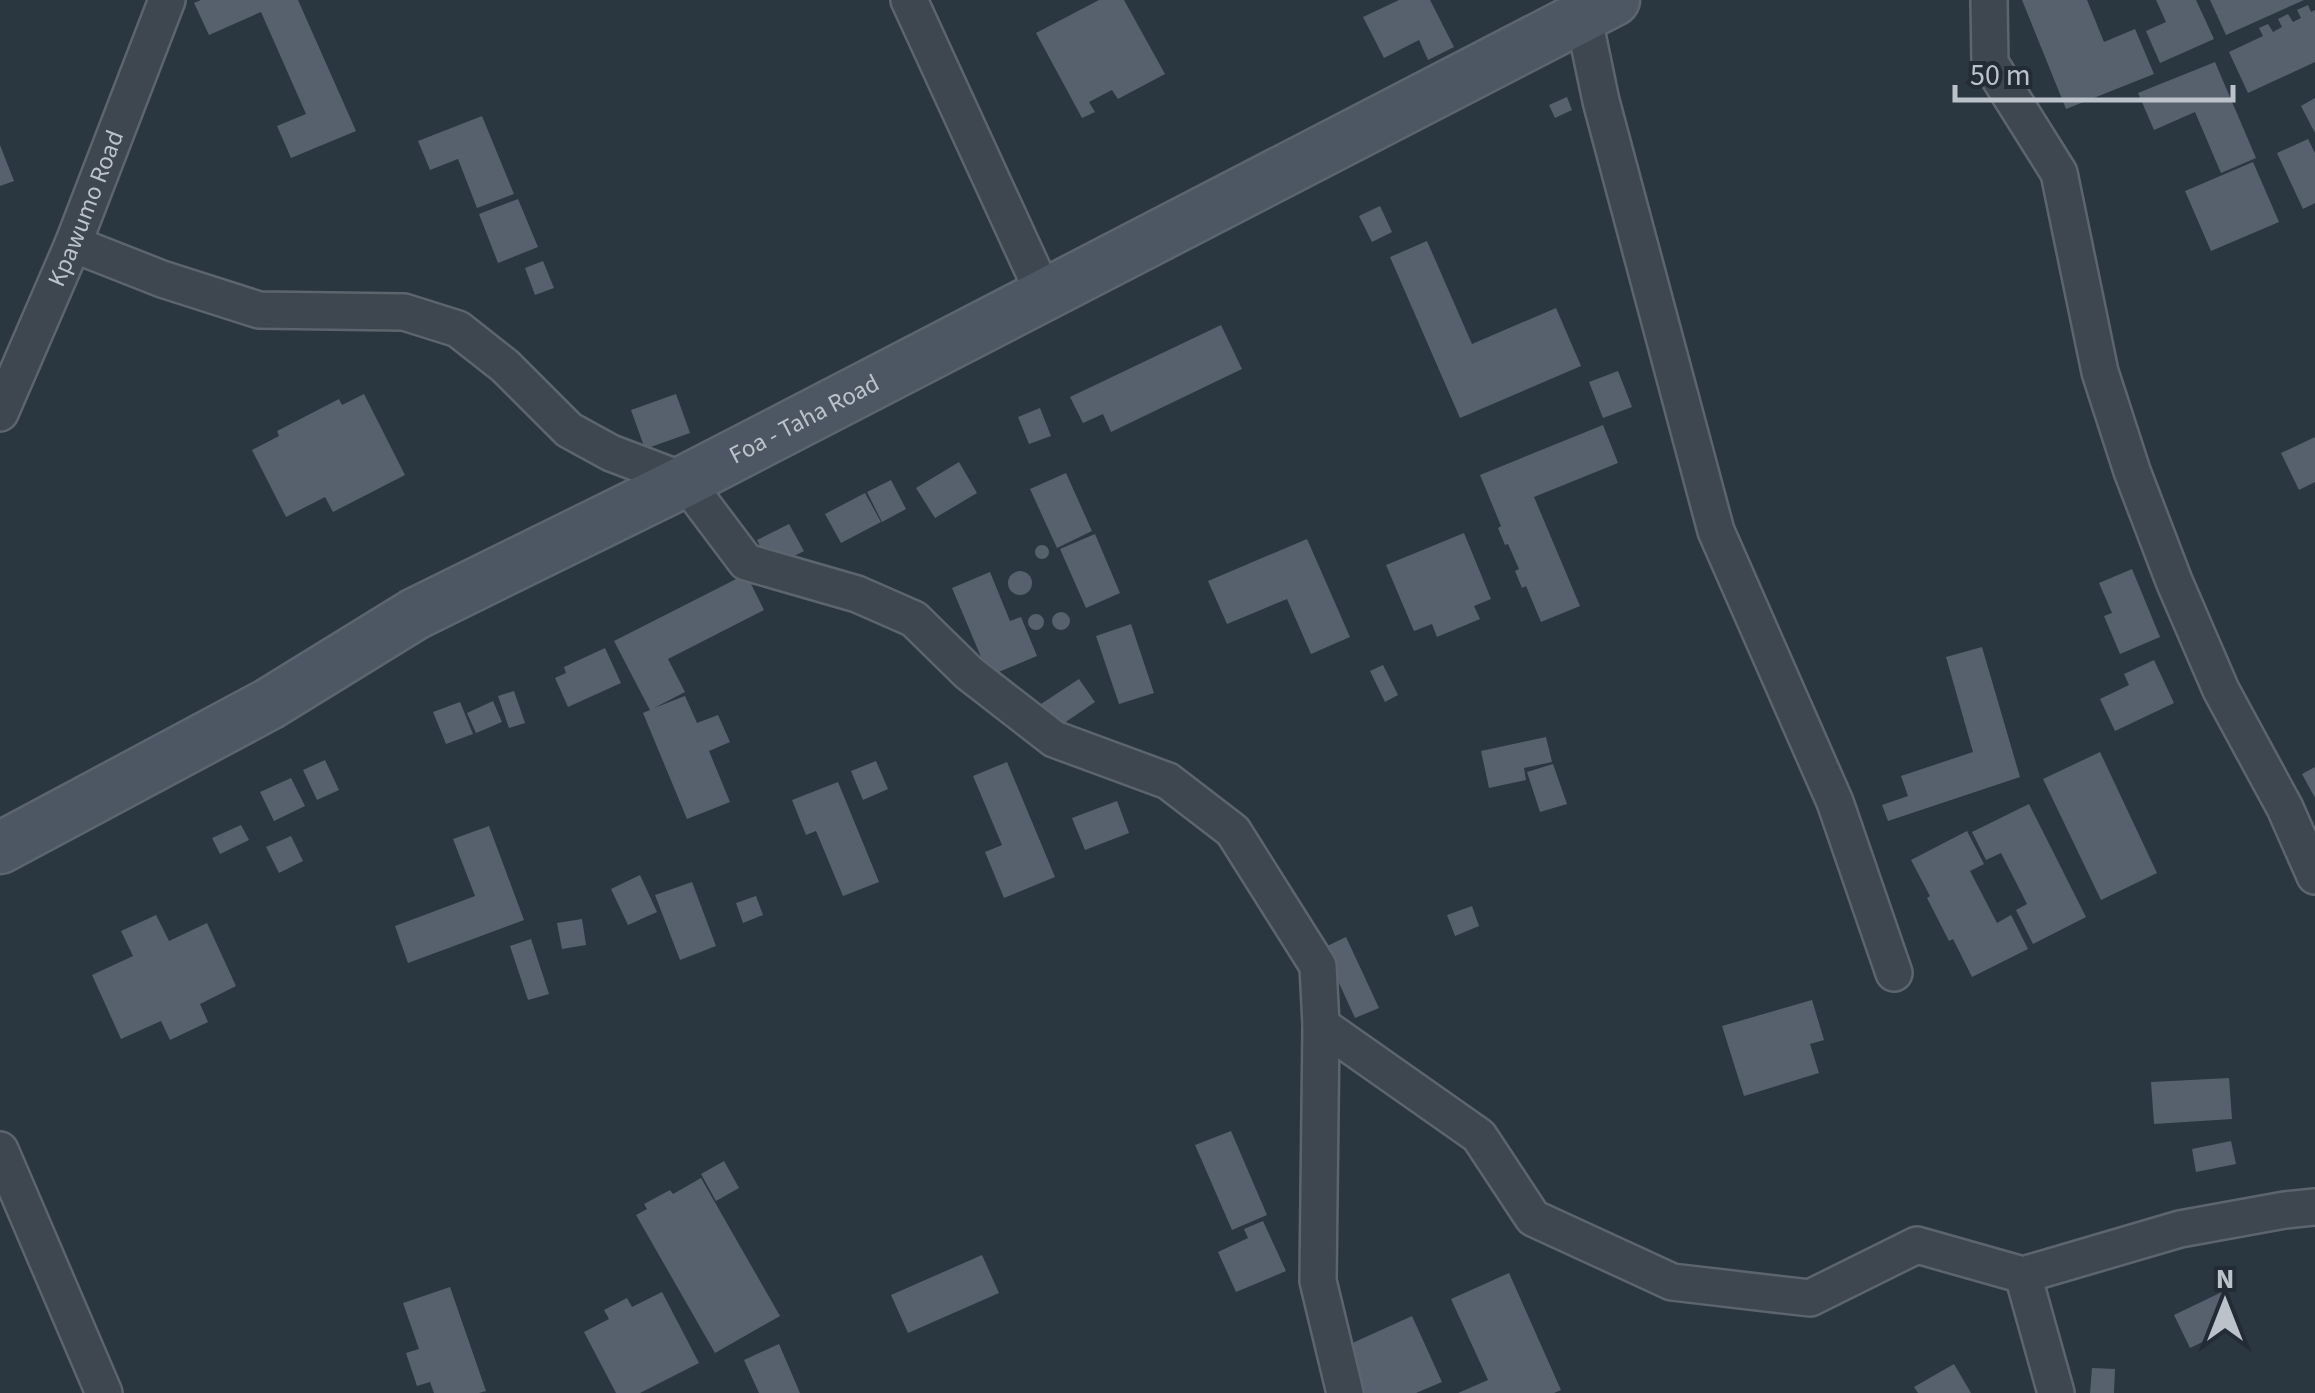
<svg xmlns="http://www.w3.org/2000/svg" width="2315" height="1393" font-family="'Source Sans 3',sans-serif">
<style>
.building{fill:#56616d}
.lines{fill:none;stroke-linecap:round;stroke-linejoin:round}
.street-casing{stroke:#5c656e;stroke-width:40}
.secondary-casing{stroke:#5c656e;stroke-width:55}
.street{stroke:#3e4750;stroke-width:35}
.secondary{stroke:#4d5763;stroke-width:50}
.labels{text-anchor:middle;dominant-baseline:central;stroke-width:8;stroke-linejoin:round;paint-order:stroke}
.street-label{font-size:25px;fill:#bbc2ca;stroke:#232c36}
</style>
<rect width="100%" height="100%" fill="#2a3640"/>
<!-- building -->
<path class="building" d="M201,0H298L356,131L291,158L277,126L306,114L261,12L209,35L194,3Z
M1099,0H1124L1165,74L1118,99L1112,90L1089,102L1095,112L1082,118L1036,33Z
M1399,0H1430L1454,47L1428,60L1419,40L1384,58L1363,17Z
M2022,0H2087L2104,42L2135,29L2154,74L2066,109Z
M2156,0H2196L2214,39L2160,63L2146,31L2166,22Z
M2210,0H2304L2226,35Z
M2308,5L2311,12L2315,10V62L2248,93L2229,52L2263,36L2259,28L2268,24L2273,32L2282,27L2278,19L2288,14L2293,22L2301,18L2297,10Z
M2215,62L2256,158L2221,173L2195,112L2154,130L2138,93Z
M1567,97L1572,110L1555,118L1549,105Z
M2315,98V133L2301,106Z
M482,116L514,194L477,208L458,159L430,170L418,141Z
M2308,139L2315,153V203L2303,209L2277,153Z
M0,145L14,181L0,186Z
M2253,162L2279,222L2211,251L2185,191Z
M518,199L538,247L498,263L479,214Z
M1380,206L1392,232L1372,242L1359,216Z
M1427,241L1472,344L1556,308L1581,366L1460,418L1390,257Z
M543,261L554,288L535,295L525,268Z
M1221,325L1242,369L1111,432L1103,414L1083,423L1070,397Z
M1618,371L1632,407L1603,418L1589,382Z
M364,394L405,475L333,512L325,497L286,517L252,450L279,436L277,431L339,399L342,405Z
M676,394L690,433L645,449L631,410Z
M1040,408L1051,436L1029,444L1018,417Z
M1603,425L1618,463L1534,497L1580,606L1541,622L1526,586L1522,588L1515,571L1519,569L1508,544L1505,545L1498,528L1501,526L1480,475Z
M2315,437V482L2299,490L2281,453Z
M959,462L977,493L935,518L916,488Z
M1066,473L1092,531L1057,548L1030,489Z
M891,480L906,509L882,522L867,492Z
M865,493L881,522L841,543L825,514Z
M789,524L804,551L774,566L765,556L757,540Z
M1464,533L1491,599L1474,606L1480,619L1437,637L1432,624L1414,631L1386,565Z
M1095,534L1120,593L1086,608L1060,549Z
M1307,539L1350,637L1311,654L1287,599L1227,624L1208,581Z
M1035 552a7 7 0 1 1 14 0a7 7 0 1 1-14 0Z
M2132,569L2160,637L2120,654L2104,616L2112,613L2099,583Z
M1008 583a12 12 0 1 1 24 0a12 12 0 1 1-24 0Z
M990,572L1010,621L1021,617L1037,656L989,676L952,588Z
M746,574L764,610L668,659L685,692L654,708L685,696L697,723L718,715L730,742L709,751L730,802L687,819L643,713L650,710L614,641Z
M1052 621a9 9 0 1 1 18 0a9 9 0 1 1-18 0Z
M1028 622a8 8 0 1 1 16 0a8 8 0 1 1-16 0Z
M1131,624L1154,693L1119,704L1096,636Z
M1982,647L2020,777L1888,821L1882,805L1908,796L1901,776L1973,752L1946,657Z
M605,648L621,683L568,707L555,678L566,673L564,667Z
M2154,660L2174,703L2115,731L2100,699L2129,685L2124,674Z
M1383,665L1398,695L1385,702L1370,671Z
M1079,679L1095,702L1057,728L1041,704Z
M514,691L525,723L509,728L498,696Z
M493,701L502,722L476,733L467,713Z
M460,702L473,734L446,744L433,712Z
M1546,737L1552,762L1524,768L1526,780L1489,788L1481,751Z
M2100,752L2157,873L2101,900L2043,779Z
M325,760L339,790L317,800L303,770Z
M876,761L888,789L863,800L851,771Z
M1007,762L1055,877L1004,898L985,852L1002,845L973,776Z
M1553,764L1567,804L1540,812L1527,772Z
M2315,767V798L2302,774Z
M291,778L305,806L274,821L260,792Z
M838,782L879,882L843,896L816,831L806,835L792,800Z
M1117,801L1129,833L1085,850L1072,818Z
M2029,804L2086,917L2033,944L2016,910L2027,904L2001,853L1986,860L1972,832Z
M241,825L249,840L220,854L212,838Z
M489,826L524,920L408,963L395,926L475,896L453,839Z
M1967,831L1984,864L1970,871L1997,923L2011,915L2028,949L1972,977L1953,939L1949,941L1927,898L1930,896L1911,860Z
M291,836L303,861L279,873L266,847Z
M640,875L657,912L628,925L611,889Z
M692,882L716,946L680,960L655,895Z
M756,896L763,915L743,923L736,903Z
M1472,906L1479,926L1455,936L1447,915Z
M156,915L169,941L207,923L236,986L200,1004L208,1022L170,1040L161,1021L121,1039L92,975L133,956L121,931Z
M582,919L586,945L562,949L557,923Z
M1346,937L1379,1008L1355,1018L1323,948Z
M531,939L549,994L528,1000L510,946Z
M1812,1000L1824,1040L1810,1044L1819,1073L1744,1096L1722,1026Z
M2229,1078L2232,1119L2154,1124L2151,1082Z
M1231,1131L1267,1215L1232,1230L1195,1145Z
M2231,1141L2236,1164L2196,1172L2192,1149Z
M724,1161L739,1188L716,1201L701,1174Z
M701,1178L780,1316L715,1353L636,1215L647,1209L644,1204L670,1190L673,1194Z
M1263,1221L1286,1271L1236,1292L1218,1252L1248,1238L1244,1229Z
M982,1255L999,1293L908,1333L891,1295Z
M1509,1273L1561,1390L1554,1393H1458L1488,1380L1451,1299Z
M450,1287L486,1391L479,1393H434L430,1382L417,1386L406,1353L419,1349L403,1303Z
M2224,1291L2240,1324L2190,1348L2174,1315Z
M662,1292L699,1363L640,1393H616L584,1332L609,1319L604,1310L627,1298L632,1307Z
M1412,1316L1442,1382L1416,1393H1356L1337,1350Z
M779,1344L800,1393H759L744,1360Z
M1954,1364L1971,1393H1918L1914,1387Z
M2092,1368L2115,1369L2114,1393H2090Z"/>
<g class="lines">
<!-- street casing -->
<g class="street-casing">
<g id="street">
<path d="M909,0L1044,294"/>
<path d="M1989,0L1990,63L2059,173L2100,372L2132,471L2174,581L2221,690L2285,808L2315,876"/>
<path d="M1583,15L1601,101L1716,531L1835,802L1894,973"/>
<path d="M73,244L162,279L259,310L404,312L458,329L505,366L569,430L611,453L685,481L746,562L857,594L914,619L969,673L1054,739L1168,781L1233,831L1318,966L1321,1025L1318,1281L1345,1393"/>
<path id="s1" d="M0,413L73,244L167,0"/>
<path d="M1321,1025L1479,1136L1533,1218L1672,1282L1810,1298L1917,1245L2023,1275L2180,1229L2285,1210L2315,1207"/>
<path d="M0,1150L104,1393"/>
<path d="M2023,1275L2056,1393"/>
</g>
</g>
<!-- secondary casing -->
<g class="secondary-casing">
<g id="secondary">
<path id="s2" d="M0,848L269,704L415,614L685,481L1614,0"/>
</g>
</g>
<!-- street -->
<use href="#street" class="street"/>
<!-- secondary -->
<use href="#secondary" class="secondary"/>
</g>
<g class="labels">
<!-- street labels -->
<g class="street-label">
<text stroke="none"><textPath href="#s1" startOffset="222">Kpawumo Road</textPath></text>
<text stroke="none"><textPath href="#s2" startOffset="912">Foa - Taha Road</textPath></text>
</g>
</g>
<!-- north arrow -->
<g transform="translate(2225 1303)" stroke="#232c36" stroke-width="8" paint-order="stroke">
<path d="M0-8L18 38L0 25L-18 38Z" fill="#bbc2ca"/>
<text y="-15" font-size="28" font-weight="bold" text-anchor="middle" fill="#bbc2ca">N</text>
</g>
<!-- scale -->
<path d="M1955 85v15h278v-15" fill="none" stroke="#bbc2ca" stroke-width="5"/>
<text x="1970" y="85" font-size="30" fill="#bbc2ca" stroke="#232c36" stroke-width="8" paint-order="stroke">50 m</text>
</svg>
